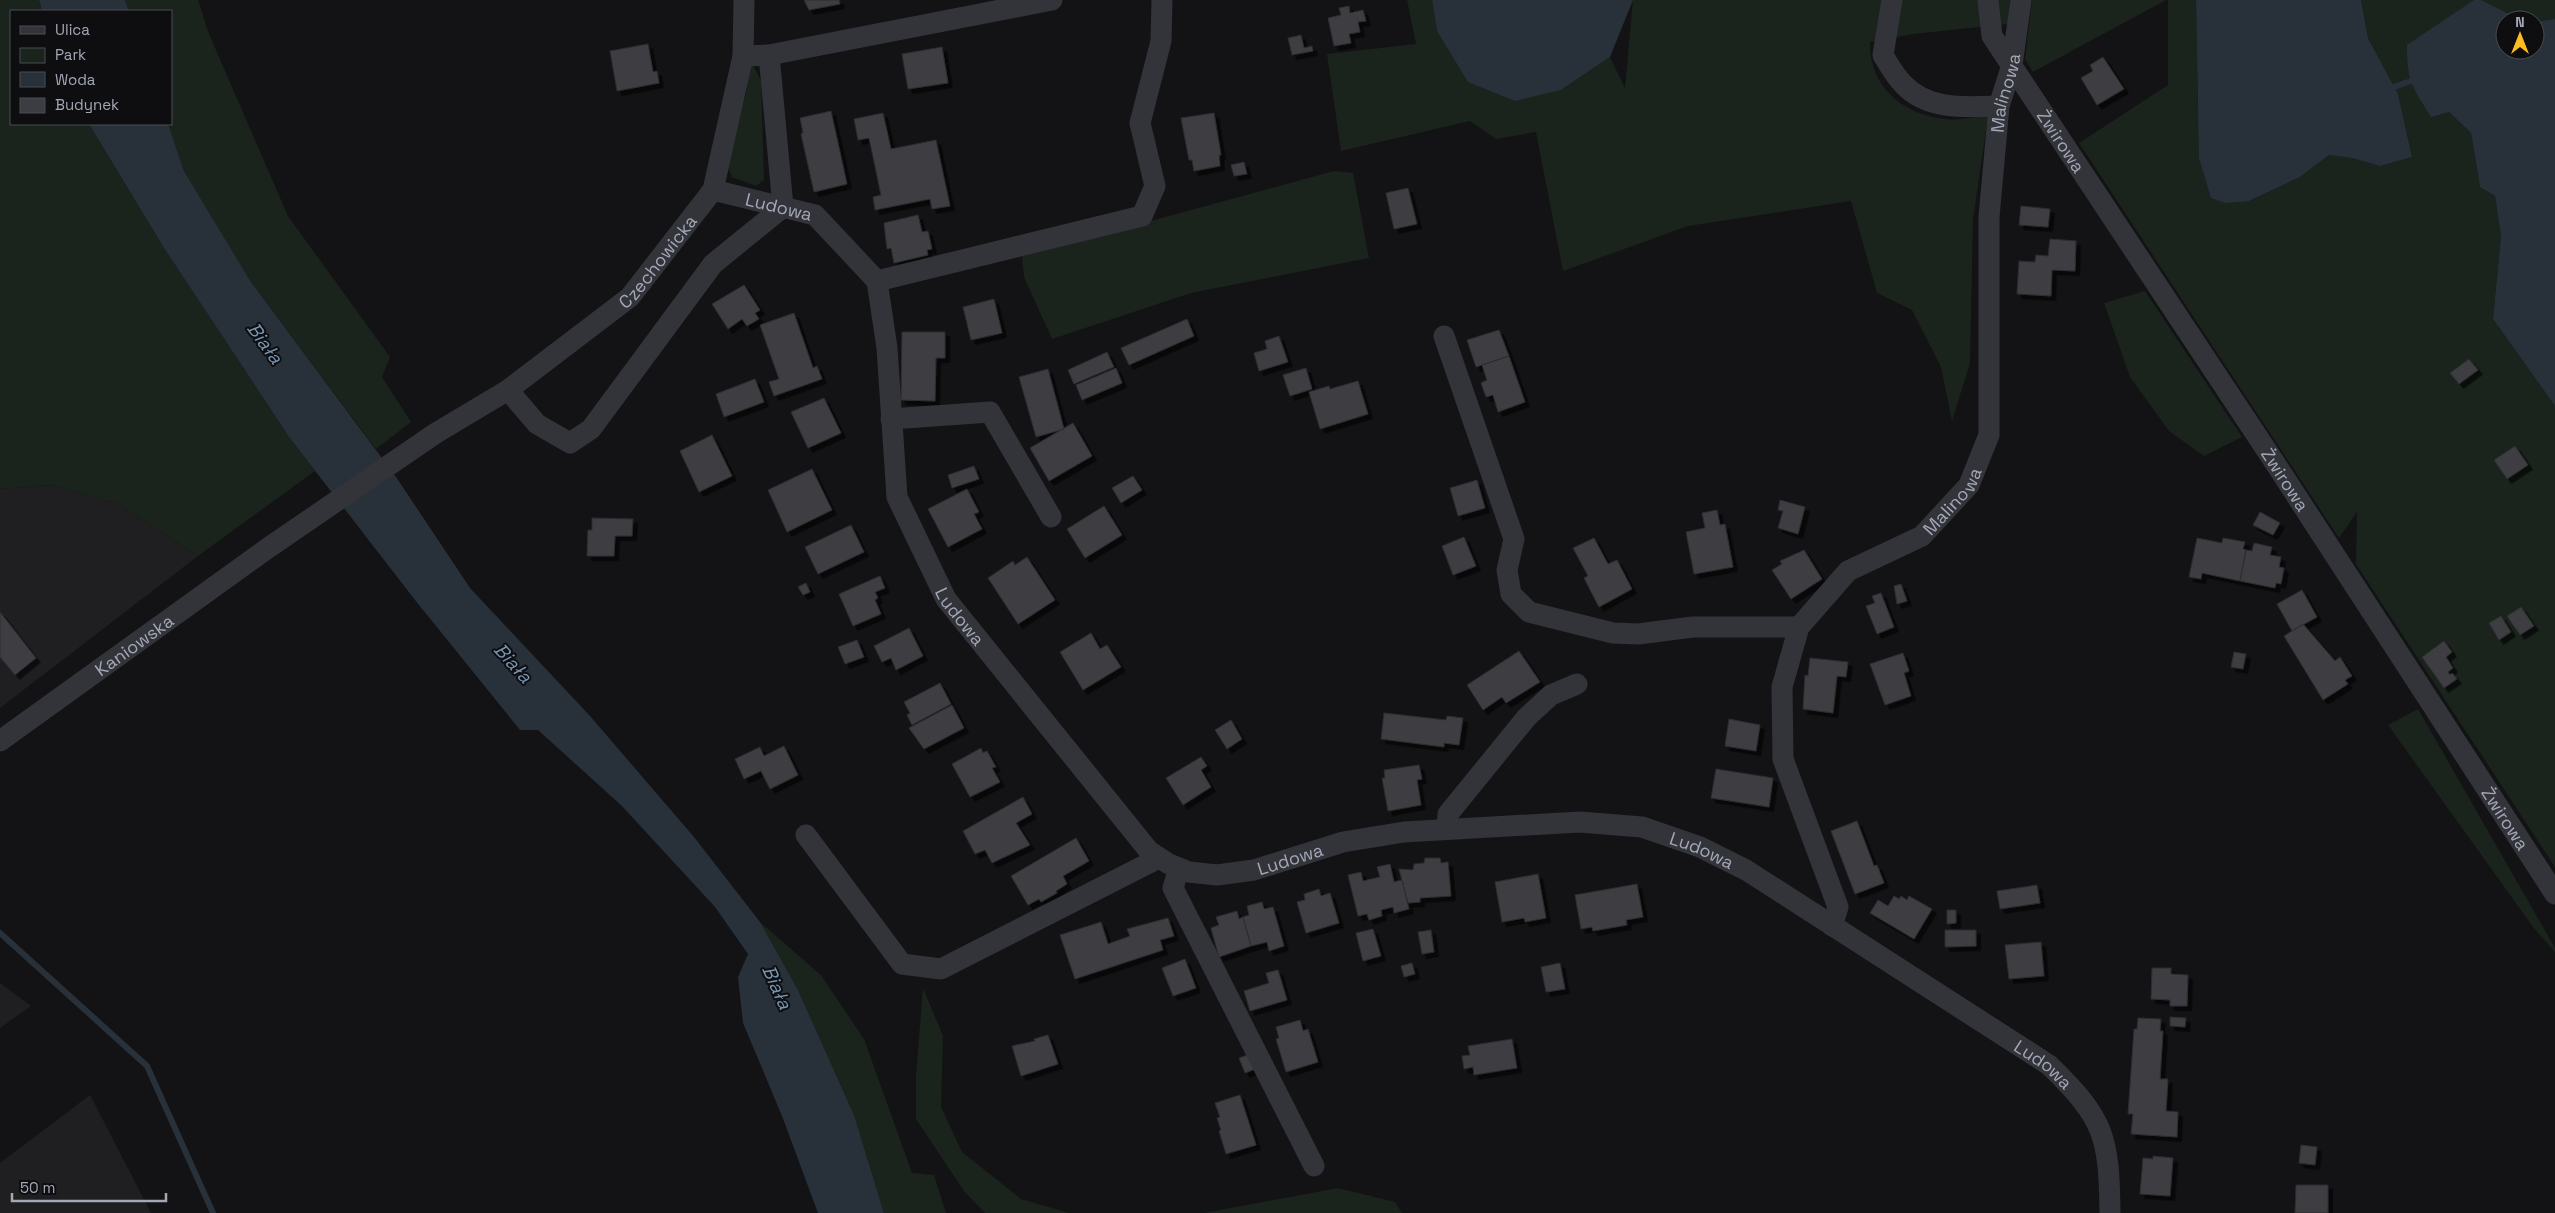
<svg xmlns="http://www.w3.org/2000/svg" width="2555" height="1213" font-family="'Space Grotesk',sans-serif">
<style>
.built{fill:#1f1f22}
.green{fill:#1a231c}
.water{fill:#28313a}
.lines{fill:none;stroke-linecap:round;stroke-linejoin:round}
.stream{stroke:#28313a;stroke-width:6}
.building{fill:#3c3d43;stroke:#2d2d31;filter:url(#shadow)}
.minor{stroke:#33343a;stroke-width:21}
.labels{text-anchor:middle;dominant-baseline:central;stroke-width:4;stroke-linejoin:round;paint-order:stroke}
.street-label{font-size:18px;fill:#a3a8b7;stroke:#0e0e10}
.water-label{font-size:19px;font-style:italic;fill:#7696b6;stroke:#0e0e10}
</style>
<defs>
<filter id="shadow"><feDropShadow dx="4.5" dy="4.5" stdDeviation="0" flood-color="#0009"/></filter>
</defs>
<rect width="100%" height="100%" fill="#131315"/>
<!-- built -->
<path class="built" d="M51,485L116,503L198,556L0,708V489Z
M0,983L31,1006L0,1028Z
M90,1095L151,1213H0V1163Z"/>
<!-- green -->
<path class="green" d="M0,0H39L42,11H11V124H89L164,248L289,437L315,471L198,556L116,503L51,485L0,489Z
M125,0H198L209,34L288,216L390,357L382,377L411,422L376,449L251,282L184,171L168,124H171V11H129Z
M1407,0H1432L1437,31L1561,90L1610,57L1625,88L1633,0H2010L2008,24L1913,34L1870,42C1869,87 1903,114 1945,119C1959,121 1974,117 1988,116L1973,220L1970,363L1952,421L1941,367L1912,310L1877,293L1851,201L1688,226L1563,271L1536,132L1496,139L1470,121L1341,151L1327,54L1416,44Z
M2032,0H2166L2033,72L2025,59Z
M2168,0H2196L2198,111L2249,201L2300,177L2329,155L2352,158L2380,166L2412,157L2398,94L2368,38L2361,0H2474L2449,112L2471,133L2480,187L2495,196L2501,236L2493,319L2555,406V867L2356,564L2357,512L2339,538L2079,143L2168,85Z
M2481,0H2555V19L2535,22V20H2521Z
M751,61L761,81L764,180L756,186L732,177L726,163L746,94Z
M1334,171L1353,173L1369,258L1191,293L1052,339L1024,277L1022,256Z
M2145,291L2242,437L2204,456L2169,431L2130,377L2104,303Z
M2418,709L2555,948V952L2533,927L2388,725Z
M760,922L821,975L864,1039L912,1173L934,1175L946,1213H884L854,1115L798,990Z
M923,988L943,1036L941,1107L962,1152L1021,1199L1069,1213H985L964,1191L916,1119V1075Z
M1338,1188L1395,1202L1402,1213H1204Z"/>
<!-- water -->
<path class="water" d="M39,0H125L129,11H42Z
M1432,0H1633L1610,57L1561,90L1515,101L1468,82L1437,31Z
M2196,0H2361L2368,38L2398,94L2412,157L2380,166L2352,158L2329,155L2300,177L2249,201L2225,203L2211,198L2199,158Z
M2474,0H2481L2521,20H2505V50H2535V22L2555,19V406L2493,319L2501,236L2495,196L2480,187L2471,133L2449,112L2431,117C2412,86 2407,82 2407,45Z
M89,124H168L184,171L251,282L396,477L470,588L590,716L694,837L760,922L798,990L854,1115L884,1213H818L782,1116L743,1023L738,977L748,954L715,907L622,806L538,730H520L415,600L289,437L164,248Z"/>
<g class="lines">
<!-- stream -->
<path class="stream" d="M2394,87L2411,81
M0,933L147,1066L213,1213"/>
</g>
<!-- building -->
<path class="building" d="M804,0H839L840,4L809,10Z
M1349,6L1350,13L1363,10L1366,21L1358,22L1360,32L1349,34L1351,43L1334,46L1328,18L1341,15L1339,8Z
M1301,35L1304,48L1312,46L1313,51L1292,55L1288,38Z
M648,44L653,72L657,71L659,83L617,91L610,51Z
M942,47L948,83L908,89L902,54Z
M2103,57L2124,89L2097,105L2081,78L2093,71L2090,65Z
M831,111L847,184L814,192L801,134L803,133L800,118Z
M883,113L891,149L936,140L950,206L932,209L930,199L875,210L873,197L881,195L869,138L858,140L854,119Z
M1214,113L1221,155H1219L1220,166L1194,171L1192,160H1189L1181,118Z
M1244,162L1247,174L1234,176L1231,165Z
M1408,188L1417,224L1394,229L1386,193Z
M2021,206L2050,209L2048,227L2019,225Z
M918,215L922,232L928,231L932,249L927,250L928,255L894,263L891,248L887,249L884,223Z
M2050,239L2076,241L2075,271L2052,270L2051,296L2017,294L2019,261L2035,262L2036,255L2048,256Z
M744,285L760,310L755,313L759,319L747,326L742,319L728,329L712,304Z
M994,299L1002,333L971,340L963,307Z
M794,313L813,368L817,366L822,379L774,396L769,382L779,379L760,325Z
M1187,319L1194,336L1129,365L1121,348Z
M1499,330L1509,356L1476,367L1467,340Z
M902,332H945V358H936L935,401L901,400Z
M1279,336L1288,362L1259,371L1254,353L1267,349L1265,341Z
M1107,352L1114,367L1074,384L1068,370Z
M1509,356L1525,402L1498,412L1493,395L1486,397L1481,383L1487,380L1482,365Z
M2469,359L2478,370L2459,384L2450,373Z
M1116,368L1122,383L1082,400L1076,385Z
M1306,368L1312,389L1290,396L1283,375Z
M1048,369L1064,429L1036,437L1019,377Z
M755,379L764,402L724,417L716,394Z
M1358,381L1368,414L1320,429L1309,392L1329,386L1330,389Z
M824,398L841,433L808,448L791,412Z
M1073,423L1092,456L1049,481L1030,448Z
M712,435L732,476L699,492L680,451Z
M2515,446L2528,465L2507,479L2494,460Z
M974,466L979,479L952,488L948,475Z
M812,469L832,510L787,532L768,490Z
M1133,476L1142,490L1121,503L1112,488Z
M1477,480L1485,508L1458,516L1450,488Z
M967,489L979,512L974,514L982,529L948,547L928,509Z
M1780,500L1805,507L1798,534L1778,528L1783,511L1778,510Z
M1104,506L1122,535L1085,558L1067,529Z
M1717,510L1720,525L1725,524L1733,567L1694,574L1686,532L1705,528L1702,513Z
M2260,512L2280,523L2273,535L2253,525Z
M592,518L633,519L632,536H615L614,556H587L588,530H592Z
M851,525L864,552L818,574L805,547Z
M1464,537L1476,566L1453,575L1442,546Z
M1594,538L1608,564L1617,560L1632,589L1599,607L1584,578L1588,576L1573,548Z
M2197,538L2222,543L2223,538L2245,542L2243,549L2246,550L2240,581L2202,573L2201,579L2189,577Z
M2254,543L2272,547L2270,555L2281,557L2279,567L2284,568L2281,584L2276,583L2275,588L2240,581L2246,550L2252,551Z
M1804,550L1822,579L1791,599L1772,570L1782,564L1780,561Z
M1027,557L1055,600L1018,624L988,578L1013,561L1015,565Z
M880,576L885,588L875,592L878,598L875,600L881,614L853,626L839,594Z
M806,583L810,592L803,595L798,587Z
M1901,584L1907,601L1897,604L1894,586Z
M2302,590L2317,617L2292,631L2277,604Z
M1881,593L1894,627L1877,634L1866,606L1875,603L1872,596Z
M2521,607L2534,626L2520,635L2507,616Z
M0,612L36,658L15,675L0,657Z
M2501,616L2511,632L2499,640L2489,623Z
M2303,624L2335,661L2340,657L2352,676L2345,680L2348,684L2323,700L2284,636Z
M909,628L923,656L896,670L891,658L882,662L874,646Z
M1091,633L1100,649L1107,645L1121,667L1083,690L1060,652Z
M857,640L864,657L845,664L838,647Z
M2444,641L2452,652L2446,657L2453,668L2448,672L2450,675L2452,673L2457,679L2444,688L2422,657Z
M1519,651L1540,682L1506,703L1502,697L1483,710L1467,685Z
M2234,652L2246,654L2243,669L2231,667Z
M1903,653L1909,671L1904,673L1911,696L1885,705L1870,664Z
M1810,658L1848,662L1846,677L1837,676L1833,713L1803,709L1805,675L1808,676Z
M940,683L951,704L912,725L907,715L910,713L904,702Z
M952,705L964,728L924,749L909,728Z
M1384,713L1446,720L1447,716L1463,718L1459,745L1444,743V747L1381,739Z
M1729,719L1760,725L1756,751L1725,746Z
M1231,720L1242,739L1227,749L1215,730Z
M784,746L798,775L770,789L761,771L744,779L735,759L760,747L764,756Z
M981,748L983,753L987,751L996,767L992,768L1000,782L970,797L952,764Z
M1201,757L1207,766L1201,770L1211,787L1183,805L1166,778Z
M1419,765L1422,779L1417,780L1421,805L1388,811L1382,778H1385L1384,770Z
M1716,769L1773,778L1769,807L1711,798Z
M1023,797L1032,814L1016,823L1030,845L992,863L985,850L975,854L963,831Z
M1857,821L1874,866L1877,865L1884,883L1855,894L1831,831Z
M1076,838L1089,861L1063,876L1067,884L1056,891L1057,893L1041,902L1039,899L1028,905L1011,876Z
M1425,858H1440L1441,863L1448,862L1451,896L1420,898V902L1408,903L1399,869L1413,870L1414,864L1424,863Z
M1390,864L1394,882L1402,880L1409,909L1394,913L1393,907L1381,910L1382,916L1369,920L1367,914L1358,916L1348,875L1361,872L1363,881L1380,877L1377,867Z
M1538,874L1546,918L1525,922L1524,918L1502,922L1495,882Z
M1637,884L1643,917L1626,920L1627,925L1593,931L1592,927L1581,929L1575,895Z
M2037,885L2040,903L2000,909L1997,891Z
M1319,889L1321,896L1330,893L1339,923L1306,933L1297,902L1305,900L1304,894Z
M1894,896L1899,899L1901,896L1907,900L1909,896L1932,909L1914,939L1870,913L1878,900L1888,906Z
M1262,902L1264,909L1273,907L1284,946L1269,951L1267,942L1251,946L1243,917L1249,915L1247,906Z
M1947,910H1956V923L1947,924Z
M1237,911L1239,919L1243,917L1251,946L1219,957L1211,928L1219,925L1216,917Z
M1168,918L1174,936L1160,940L1163,950L1075,979L1060,935L1101,922L1108,944L1130,936L1127,929Z
M1373,929L1381,956L1363,961L1356,933Z
M1431,930L1434,952L1422,954L1418,932Z
M1945,930H1976V946L1945,947Z
M2041,942L2044,976L2009,979L2005,945Z
M1185,959L1196,988L1173,996L1162,968Z
M1412,963L1415,974L1404,977L1401,966Z
M1560,963L1565,989L1546,992L1541,967Z
M2152,968H2171V974L2188,975L2187,1006H2170V1000L2151,999Z
M1278,970L1287,1000L1250,1011L1244,991L1269,983L1266,973Z
M2170,1017L2186,1018L2185,1027L2170,1026Z
M2138,1018L2161,1019L2160,1031H2163L2160,1079H2168L2166,1111L2178,1112L2177,1137L2131,1134L2133,1114H2128L2134,1029H2137Z
M1300,1020L1303,1031L1308,1029L1318,1062L1286,1072L1276,1039L1279,1038L1276,1027Z
M1048,1035L1058,1064L1021,1076L1012,1046L1035,1041L1034,1039Z
M1512,1039L1517,1068L1474,1075L1473,1067L1464,1069L1462,1056L1470,1055L1468,1046Z
M1253,1053L1258,1068L1245,1073L1239,1058Z
M1240,1095L1256,1145L1226,1154L1219,1131L1221,1130L1217,1118L1220,1117L1215,1103Z
M2301,1145L2317,1147L2315,1165L2299,1163Z
M2153,1156L2173,1158L2170,1196L2140,1194L2143,1158L2153,1159Z
M2296,1185H2328V1213H2295Z"/>
<g class="lines">
<!-- minor -->
<g class="minor">
<path d="M1892,0L1883,55C1889,65 1895,76 1903,84C1928,111 1967,107 1999,106"/>
<path id="s1" d="M1988,0L1992,36L2275,463L2555,894"/>
<path d="M769,55L1052,0"/>
<path id="s2" d="M713,190L815,215L877,281L887,348L897,497L946,599L1149,851L1169,864L1189,872L1217,875L1254,870L1343,842L1404,832L1580,822L1642,827L1700,847L1746,870L2049,1065C2105,1119 2109,1137 2110,1213"/>
<path d="M877,281L1142,216L1155,186L1140,123L1161,41L1162,0"/>
<path d="M1444,336L1514,539L1507,570L1511,594L1529,612L1613,633L1638,634L1693,627H1799"/>
<path d="M508,390L537,424L570,443L591,429L713,264L783,207L769,55L743,56"/>
<path d="M891,419L990,412L1051,517"/>
<path id="s3" d="M0,741L268,548L436,433L508,390L630,297L713,190L743,56L744,0"/>
<path d="M1447,829L1448,814L1527,717L1551,695L1577,684"/>
<path d="M806,835L902,964L941,969L1159,858"/>
<path d="M1179,868L1173,888L1314,1166"/>
<path id="s4" d="M1832,926L1838,907L1783,759L1782,687L1799,627L1848,571L1922,536L1969,485L1989,435V217L1999,106L2012,65L2021,0"/>
</g>
</g>
<g class="labels">
<!-- street labels -->
<g class="street-label">
<text stroke="none"><textPath href="#s4" startOffset="935">Malinowa</textPath></text>
<text stroke="none"><textPath href="#s1" startOffset="162">Żwirowa</textPath></text>
<text stroke="none"><textPath href="#s2" startOffset="68">Ludowa</textPath></text>
<text stroke="none"><textPath href="#s3" startOffset="816">Czechowicka</textPath></text>
<text stroke="none"><textPath href="#s1" startOffset="568">Żwirowa</textPath></text>
<text stroke="none"><textPath href="#s4" startOffset="515">Malinowa</textPath></text>
<text stroke="none"><textPath href="#s2" startOffset="548">Ludowa</textPath></text>
<text stroke="none"><textPath href="#s3" startOffset="165">Kaniowska</textPath></text>
<text stroke="none"><textPath href="#s1" startOffset="972">Żwirowa</textPath></text>
<text stroke="none"><textPath href="#s2" startOffset="1418">Ludowa</textPath></text>
<text stroke="none"><textPath href="#s2" startOffset="998">Ludowa</textPath></text>
<text stroke="none"><textPath href="#s2" startOffset="1822">Ludowa</textPath></text>
</g>
<!-- water labels -->
<g class="water-label">
<text transform="translate(265 343) rotate(54)">Biała</text>
<text transform="translate(513 663) rotate(48)">Biała</text>
<text transform="translate(777 987) rotate(66)">Biała</text>
</g>
</g>
<!-- legend -->
<rect x="10" y="10" width="162" height="115" fill="#0e0e10" stroke="#4a4c53"/>
<rect x="20" y="26" width="25" height="8" fill="#33343a" stroke="#4a4c53"/>
<text x="55" y="35" font-size="15" fill="#a3a8b7">Ulica</text>
<rect x="20" y="48" width="25" height="15" fill="#1a231c" stroke="#4a4c53"/>
<text x="55" y="60" font-size="15" fill="#a3a8b7">Park</text>
<rect x="20" y="72" width="25" height="15" fill="#28313a" stroke="#4a4c53"/>
<text x="55" y="85" font-size="15" fill="#a3a8b7">Woda</text>
<rect x="20" y="98" width="25" height="15" fill="#3c3d43" stroke="#4a4c53"/>
<text x="55" y="110" font-size="15" fill="#a3a8b7">Budynek</text>
<!-- north arrow -->
<g transform="translate(2520 35)"><circle r="24" fill="#0e0e10" stroke="#4a4c53"/>
<path d="M0-4L9 19L0 12L-9 19Z" fill="#ffbc21"/>
<text y="-8" font-size="14" font-weight="bold" text-anchor="middle" fill="#a3a8b7">N</text>
</g>
<!-- scale -->
<path d="M12 1193v8h154v-8" fill="none" stroke="#a3a8b7" stroke-width="2.5"/>
<text x="20" y="1193" font-size="15" fill="#a3a8b7" stroke="#0e0e10" stroke-width="4" paint-order="stroke">50 m</text>
</svg>
